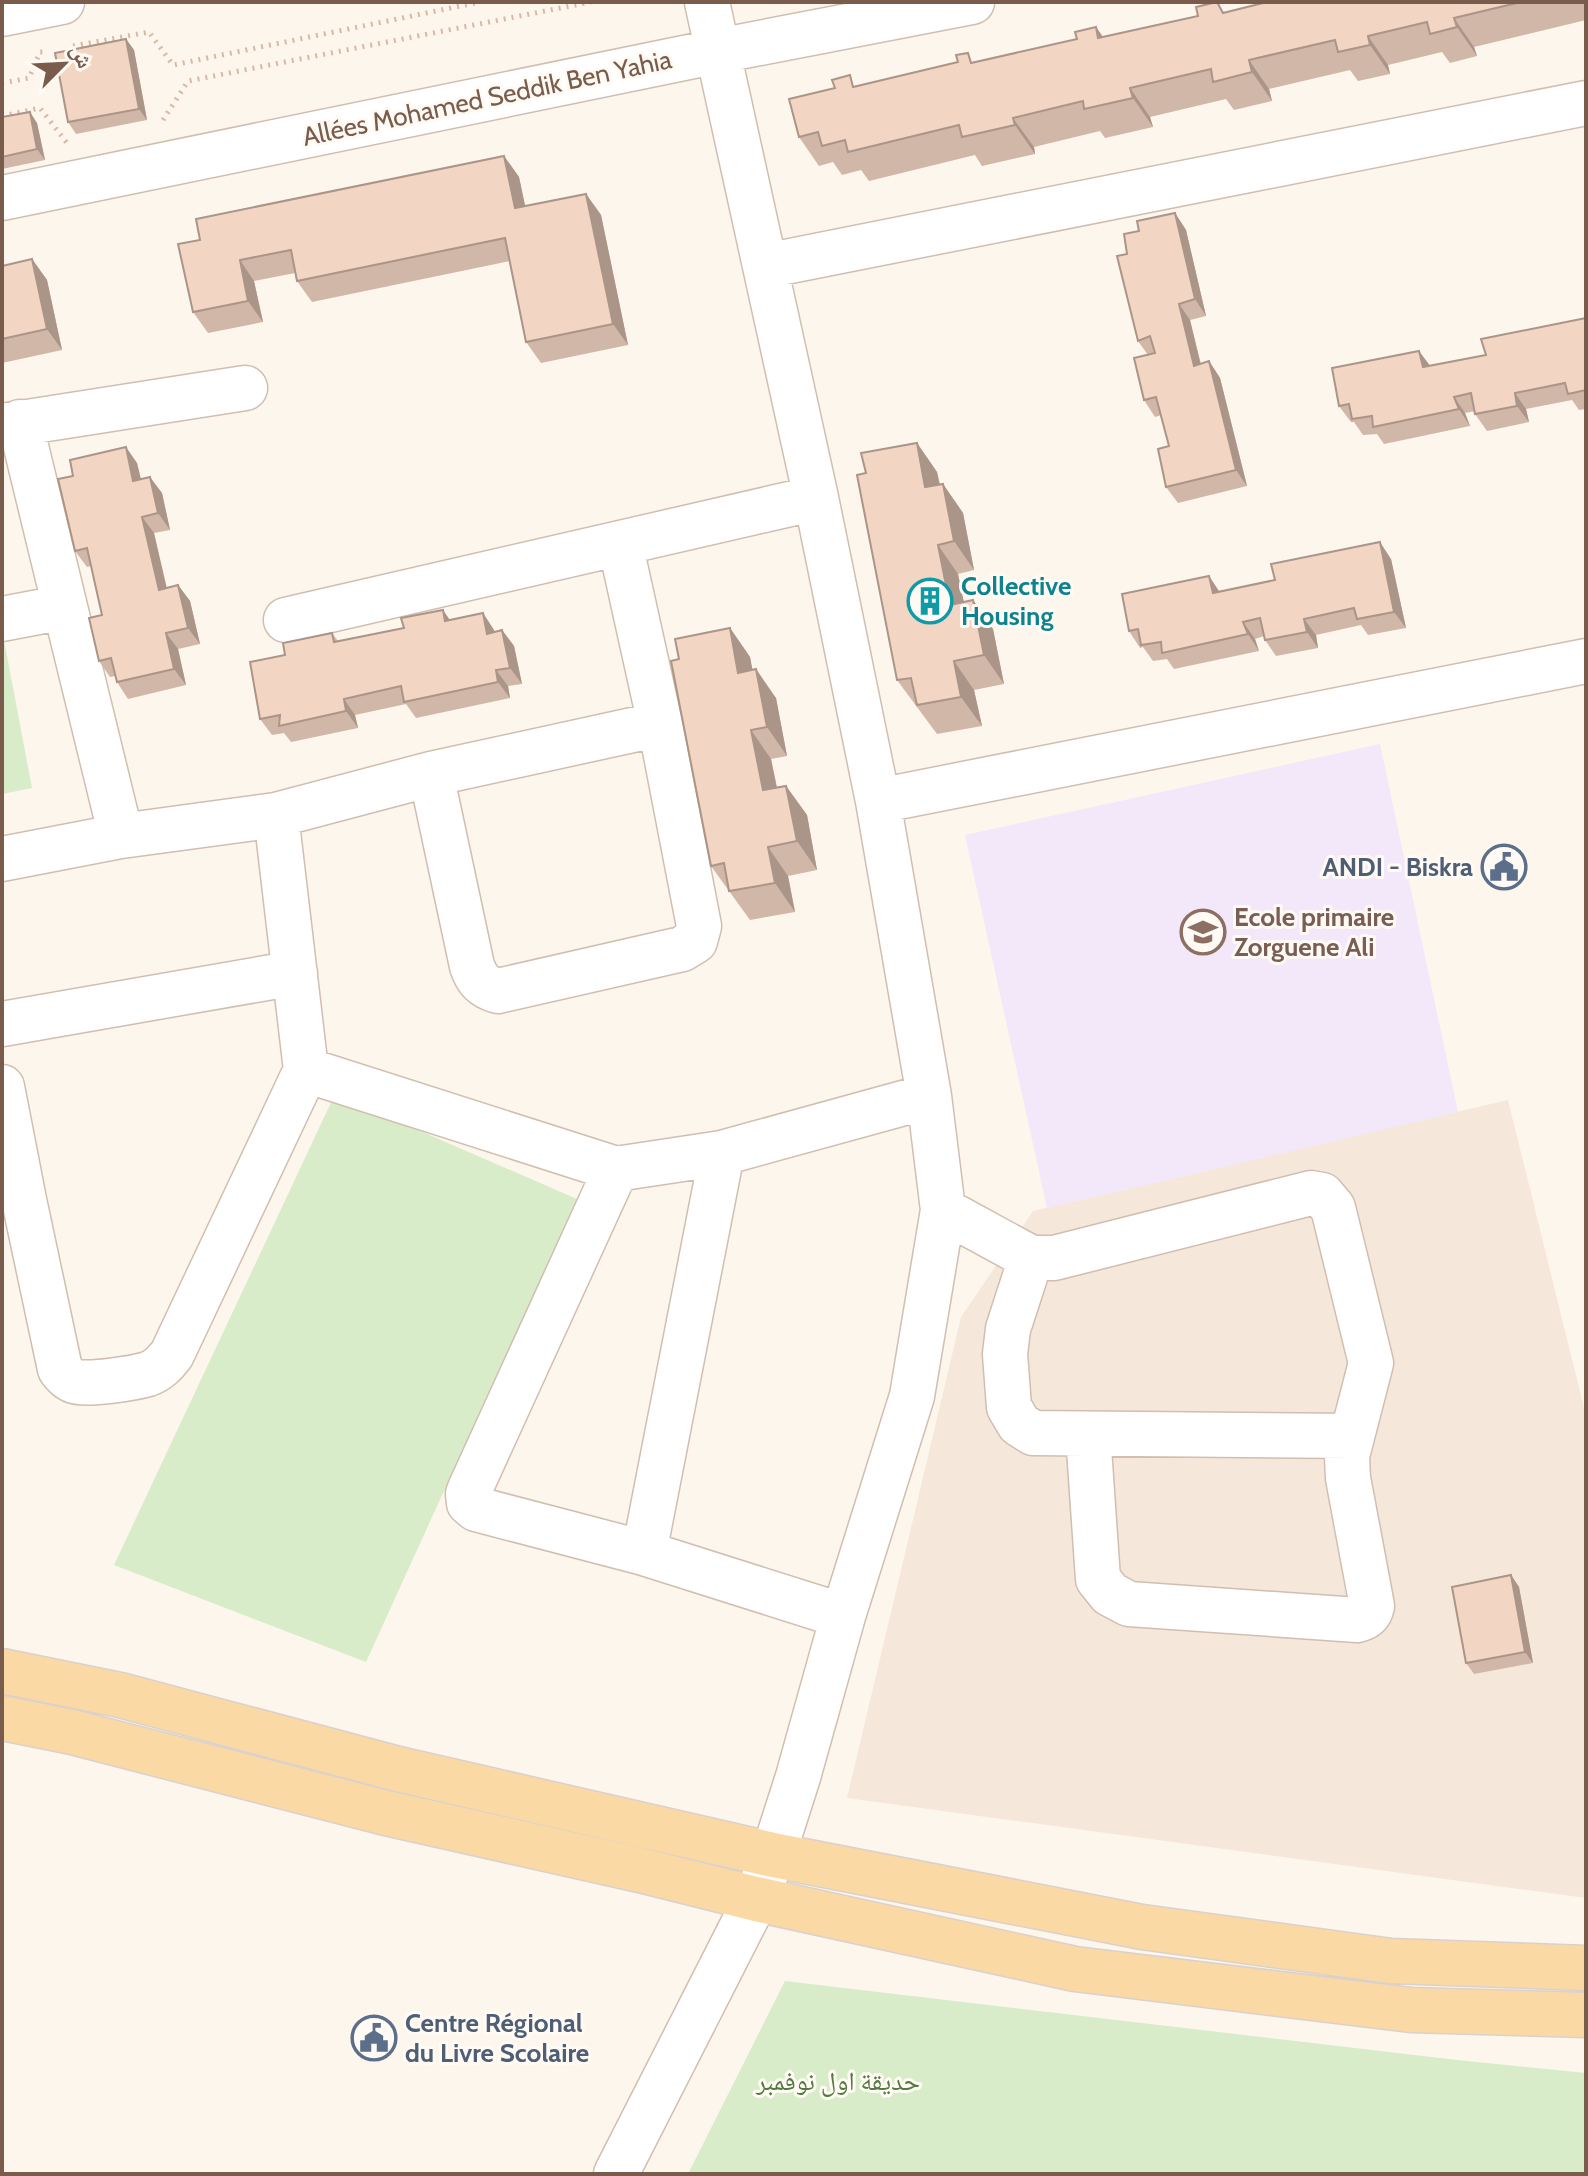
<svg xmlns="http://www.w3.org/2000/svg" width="1588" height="2176" font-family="Cabin,'Noto Naskh Arabic',sans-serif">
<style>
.residential{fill:#f5e8da}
.education{fill:#f3e8fa}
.green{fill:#d8ecc9}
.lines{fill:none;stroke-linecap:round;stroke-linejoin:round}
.minor-casing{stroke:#d1beb0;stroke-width:47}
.major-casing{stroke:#dad1cd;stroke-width:47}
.path{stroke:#d9b8a5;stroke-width:5;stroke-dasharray:2 6;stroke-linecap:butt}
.minor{stroke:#fff;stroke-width:44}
.major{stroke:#fbd9a5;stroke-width:44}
.wall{fill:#d1b7a8}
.shaded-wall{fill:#aa9588}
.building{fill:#f3d5c3;stroke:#aa9588;stroke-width:2}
.labels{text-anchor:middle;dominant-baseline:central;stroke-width:6;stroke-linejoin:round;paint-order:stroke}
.street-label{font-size:26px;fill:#7a5c4d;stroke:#fffaf3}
.culture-label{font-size:26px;font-weight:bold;fill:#0d838f;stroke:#fffaf3;text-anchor:start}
.service-label{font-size:26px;font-weight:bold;fill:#4e5e75;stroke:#fffaf3;text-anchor:end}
.education-label{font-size:26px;font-weight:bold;fill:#785e54;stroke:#fffaf3;text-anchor:start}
.park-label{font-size:26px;fill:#537a41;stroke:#fffaf3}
</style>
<rect width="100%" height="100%" fill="#fdf6ec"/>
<!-- residential -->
<path class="residential" d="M1508,1100L1586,1416V1898L847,1798L961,1317L1033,1211Z"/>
<!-- education -->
<path class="education" d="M1380,744L1458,1112L1047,1208L965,835Z"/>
<!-- green -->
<path class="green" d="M2,640H4L32,788L2,794Z
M335,1094L577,1199L366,1662L114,1565Z
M785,1981L1457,2060L1586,2073V2174H688Z"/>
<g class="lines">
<!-- minor casing -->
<g class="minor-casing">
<path id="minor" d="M2,14L62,2
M2,198L718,51L972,2
M765,266L1586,103
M2,426L245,388
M2,619L65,607L20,422
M286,620L816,498
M431,774L472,966C477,980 483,987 498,991L682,949L695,941L699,926L660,724L620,543
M878,801L1586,661
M121,836L276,815L431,774L660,724
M2,859L121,836L65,607
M2,1024L295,973
M306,1070L616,1169L722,1153L929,1096
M2,1087L24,1200L60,1369C64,1374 68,1379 74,1381C85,1386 135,1378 148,1374C159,1370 165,1363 172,1354L306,1070L276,815
M616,1169L470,1489L468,1494L469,1503L476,1509L644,1553L843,1616
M943,1210L1031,1258H1054L1311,1193L1322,1195L1333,1208L1371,1363L1347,1456L1348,1478L1372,1606C1370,1615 1366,1618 1357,1620L1129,1604L1110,1594L1098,1579L1088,1434
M1031,1258L1008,1329L1005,1354L1009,1407L1019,1424L1033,1433L1352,1436
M644,1553L722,1153
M616,2174L756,1899L773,1855L798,1777L843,1616L912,1396L943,1210L929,1096L878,801L816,498L707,2"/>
</g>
<!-- major casing -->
<g class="major-casing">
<path id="major" d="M2,1671L120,1695L398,1769L773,1855L1142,1927L1391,1961L1586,1968
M2,1718L72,1732L386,1813L640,1870L756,1899L1075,1969L1411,2010L1586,2015"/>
</g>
<!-- path -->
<path class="path" d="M73,46L149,32L173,65L480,2
M2,83L29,78L40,52H44
M2,116L40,108L67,143
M163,120L188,81L591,2"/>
<!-- minor -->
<use href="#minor" class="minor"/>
<!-- major -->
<use href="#major" class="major"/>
</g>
<!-- wall -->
<path class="wall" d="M1267,2H1586V20L1474,47L1477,56L1450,63L1442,52L1388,65L1390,74L1358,81L1350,70L1269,89L1272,101L1234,110L1226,99L1150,117L1153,127L1105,138L1100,131L1034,147L1035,154L982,166L975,155L869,181L861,170L842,175L833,162L819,166L799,137L857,86L974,62L1077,39L1096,27L1103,37L1224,12Z
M126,39L134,50L147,120L76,134L68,122Z
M2,117L37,123L45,160L2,169Z
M504,156L519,177L525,206L586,194L601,215L628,345L541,363L526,342L510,261L312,302L297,281L295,273L254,281L263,322L208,333L193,312L200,240Z
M1175,213L1186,230L1206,316L1190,320L1201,364L1209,361L1220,378L1247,486L1178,503L1166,487L1169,446L1161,415L1155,417L1144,400L1148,355L1138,341L1139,231Z
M32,259L47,280L62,350L2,363V266Z
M1586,318V409L1579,410L1572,400L1526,409L1529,422L1487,431L1475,414V411L1465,413L1470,426L1384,444L1377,434L1363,435L1354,422H1351L1339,406L1430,366L1486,355Z
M917,443L937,472L940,484H943L963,513L974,570L958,574L964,602L973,600L993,629L1004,684L974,690L982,726L937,734L897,680L866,473Z
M137,463L141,479L162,493L170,530L154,533L166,588L178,585L190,601L200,644L178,649L186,685L128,699L117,682L115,676L110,677L99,661L102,615L91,566L87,567L75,551Z
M1391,559L1406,628L1368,635L1361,625L1316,635L1318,648L1276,656L1265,640L1264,636L1255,639L1259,651L1174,669L1167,659L1153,661L1143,647L1140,648L1129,631L1209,576L1219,591Z
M483,613L495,632L502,630L514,646L522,684L508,686L510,698L416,718L406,704L355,715L358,728L291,742L284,733L272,735L260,719L285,655L332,633L338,641Z
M730,628L750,657L752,670L776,698L787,756L771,759L777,787L786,786L807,815L817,870L788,876L795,912L750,920L711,866L679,659Z
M1511,1575L1519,1587L1533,1663L1474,1674L1466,1663Z"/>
<!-- shaded-wall -->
<path class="shaded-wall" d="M1454,18L1474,47L1477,56L1457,27Z
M1096,27L1116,56L1098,38Z
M1368,36L1388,65L1390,74L1370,45Z
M126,39L134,50L147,120L139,109Z
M1249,60L1269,89L1272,101L1252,72Z
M1130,88L1150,117L1153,127L1133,98Z
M30,112L37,123L45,160L37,149Z
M1013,118L1034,147L1035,154L1015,125Z
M504,156L519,177L530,229L515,208Z
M586,194L601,215L628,345L613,324Z
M1175,213L1186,230L1206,316L1195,299Z
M32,259L47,280L62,350L47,329Z
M240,260L254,281L263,322L248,301Z
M1179,304L1190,320L1205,383L1194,366Z
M1419,351L1431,367H1423Z
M1209,361L1220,378L1247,486L1236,470Z
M1515,393L1526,409L1529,422L1517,406Z
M1454,397L1465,413L1470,426L1459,409Z
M917,443L937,472L946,516L925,487Z
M126,447L137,463L145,497L133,481Z
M150,477L162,493L170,530L158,513Z
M943,484L963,513L974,570L954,541Z
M142,517L154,533L171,606L159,590Z
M1380,542L1391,559L1406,628L1394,612Z
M938,545L958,574L970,633L950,605Z
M1209,576L1220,593H1213Z
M178,585L190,601L200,644L188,628Z
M973,600L993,629L1004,684L984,655Z
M443,610L454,626L445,621Z
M483,613L494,630L499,650L487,634Z
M1304,619L1316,635L1318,648L1307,632Z
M1243,622L1255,639L1259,651L1248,634Z
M730,628L750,657L759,702L738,673Z
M502,630L514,646L522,684L510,668Z
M166,633L178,649L186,685L174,669Z
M954,661L974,690L982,726L961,697Z
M756,669L776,698L787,756L767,727Z
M496,670L508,686L510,698L498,682Z
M344,699L355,715L358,728L346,711Z
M751,730L771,759L783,819L763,790Z
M786,786L807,815L817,870L797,841Z
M768,847L788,876L795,912L775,883Z
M1511,1575L1519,1587L1533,1663L1525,1652Z"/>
<!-- building -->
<path class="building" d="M1217,2L1223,13L1267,2H1521L1454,18L1457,27L1430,34L1427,22L1368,36L1370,45L1338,52L1335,40L1249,60L1252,72L1213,82L1211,69L1130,88L1133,98L1084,109L1083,101L1013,118L1015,125L962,137L959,125L848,152L845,140L822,146L818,132L799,137L789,99L835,88L832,80L850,75L853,87L958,62L956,55L968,53L971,63L1077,39L1075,32L1096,27L1098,38L1198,16L1196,7Z
M126,39L139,109L68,122L55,53Z
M30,112L37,149L2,157V117Z
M504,156L515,208L586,194L613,324L526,342L505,238L297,281L291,250L240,260L248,301L193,312L178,244L200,240L196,219Z
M1175,213L1195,299L1179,304L1194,366L1209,361L1236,470L1166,487L1158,449L1169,446L1156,397L1144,400L1134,358L1155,353L1150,336L1138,341L1117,256L1127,254L1124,234L1139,231L1137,221Z
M32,259L47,329L2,339V266Z
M1586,318V390L1568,394L1565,383L1515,393L1517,406L1475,414L1471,393L1454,397L1459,409L1373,427L1372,416L1352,419L1349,404L1339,406L1332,368L1419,351L1423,367L1486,355L1481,339Z
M917,443L925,487L943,484L954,541L938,545L950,605L973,600L984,655L954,661L961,697L917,705L911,678L897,680L857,475L866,473L861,453Z
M126,447L133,481L150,477L158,513L142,517L159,590L178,585L188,628L166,633L174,669L117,682L111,658L99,661L89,618L102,615L87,548L75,551L58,479L73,476L70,460Z
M1380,542L1394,612L1357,619L1354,608L1304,619L1307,632L1265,640L1260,618L1243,622L1248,634L1162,653L1161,642L1141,645L1138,629L1129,631L1122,594L1209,576L1213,593L1275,580L1271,564Z
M443,610L445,621L483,613L487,634L502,630L510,668L496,670L498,682L404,702L401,686L344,699L346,711L279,726L280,715L260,719L250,662L285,655L283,643L332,633L334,642L404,628L401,618Z
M730,628L738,673L756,669L767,727L751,730L763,790L786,786L797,841L768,847L775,883L729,891L724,863L711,866L671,661L679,659L675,639Z
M1511,1575L1525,1652L1466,1663L1452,1587Z"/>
<!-- icons -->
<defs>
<g id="building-ring" transform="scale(2.3)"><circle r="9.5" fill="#fffaf3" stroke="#0f9aa8" stroke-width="1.5"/><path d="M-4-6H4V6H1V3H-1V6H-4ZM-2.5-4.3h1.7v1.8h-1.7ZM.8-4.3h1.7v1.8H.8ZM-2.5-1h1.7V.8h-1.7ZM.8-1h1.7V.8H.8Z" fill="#0f9aa8"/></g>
<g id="civic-ring" transform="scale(2.3)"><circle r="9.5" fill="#fffaf3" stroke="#5c6f8a" stroke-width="1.5"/><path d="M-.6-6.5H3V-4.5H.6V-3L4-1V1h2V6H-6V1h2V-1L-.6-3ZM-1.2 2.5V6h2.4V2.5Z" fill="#5c6f8a"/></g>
<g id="school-ring" transform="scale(2.3)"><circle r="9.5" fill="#fffaf3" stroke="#8d6e63" stroke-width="1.5"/><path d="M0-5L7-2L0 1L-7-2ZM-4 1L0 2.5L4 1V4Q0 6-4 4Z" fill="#8d6e63"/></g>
</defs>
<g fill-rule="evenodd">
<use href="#building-ring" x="930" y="601"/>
<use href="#civic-ring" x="1504" y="867"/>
<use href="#school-ring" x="1203" y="932"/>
<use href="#civic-ring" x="374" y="2038"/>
</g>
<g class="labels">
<!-- street labels -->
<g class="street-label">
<text transform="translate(487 98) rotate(-12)">Allées Mohamed Seddik Ben Yahia</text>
</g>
<!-- culture labels -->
<g class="culture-label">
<text x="961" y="586">Collective<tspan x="961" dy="30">Housing</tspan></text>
</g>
<!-- service labels -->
<g class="service-label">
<text x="1473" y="867">ANDI - Biskra</text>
<text x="405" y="2023" text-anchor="start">Centre Régional<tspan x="405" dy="30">du Livre Scolaire</tspan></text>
</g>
<!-- education labels -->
<g class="education-label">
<text x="1234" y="917">Ecole primaire<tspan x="1234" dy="30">Zorguene Ali</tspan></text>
</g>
<!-- park labels -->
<g class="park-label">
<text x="838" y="2081">حديقة اول نوفمبر</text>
</g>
</g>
<!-- border -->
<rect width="1588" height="2176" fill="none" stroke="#7a5c4d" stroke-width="8"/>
<!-- north arrow -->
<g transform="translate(64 64) rotate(66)" stroke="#fffaf3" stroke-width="6" paint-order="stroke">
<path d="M0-6L14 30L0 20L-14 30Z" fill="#7a5c4d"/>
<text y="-12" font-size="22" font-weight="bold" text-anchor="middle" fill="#7a5c4d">ش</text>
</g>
</svg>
